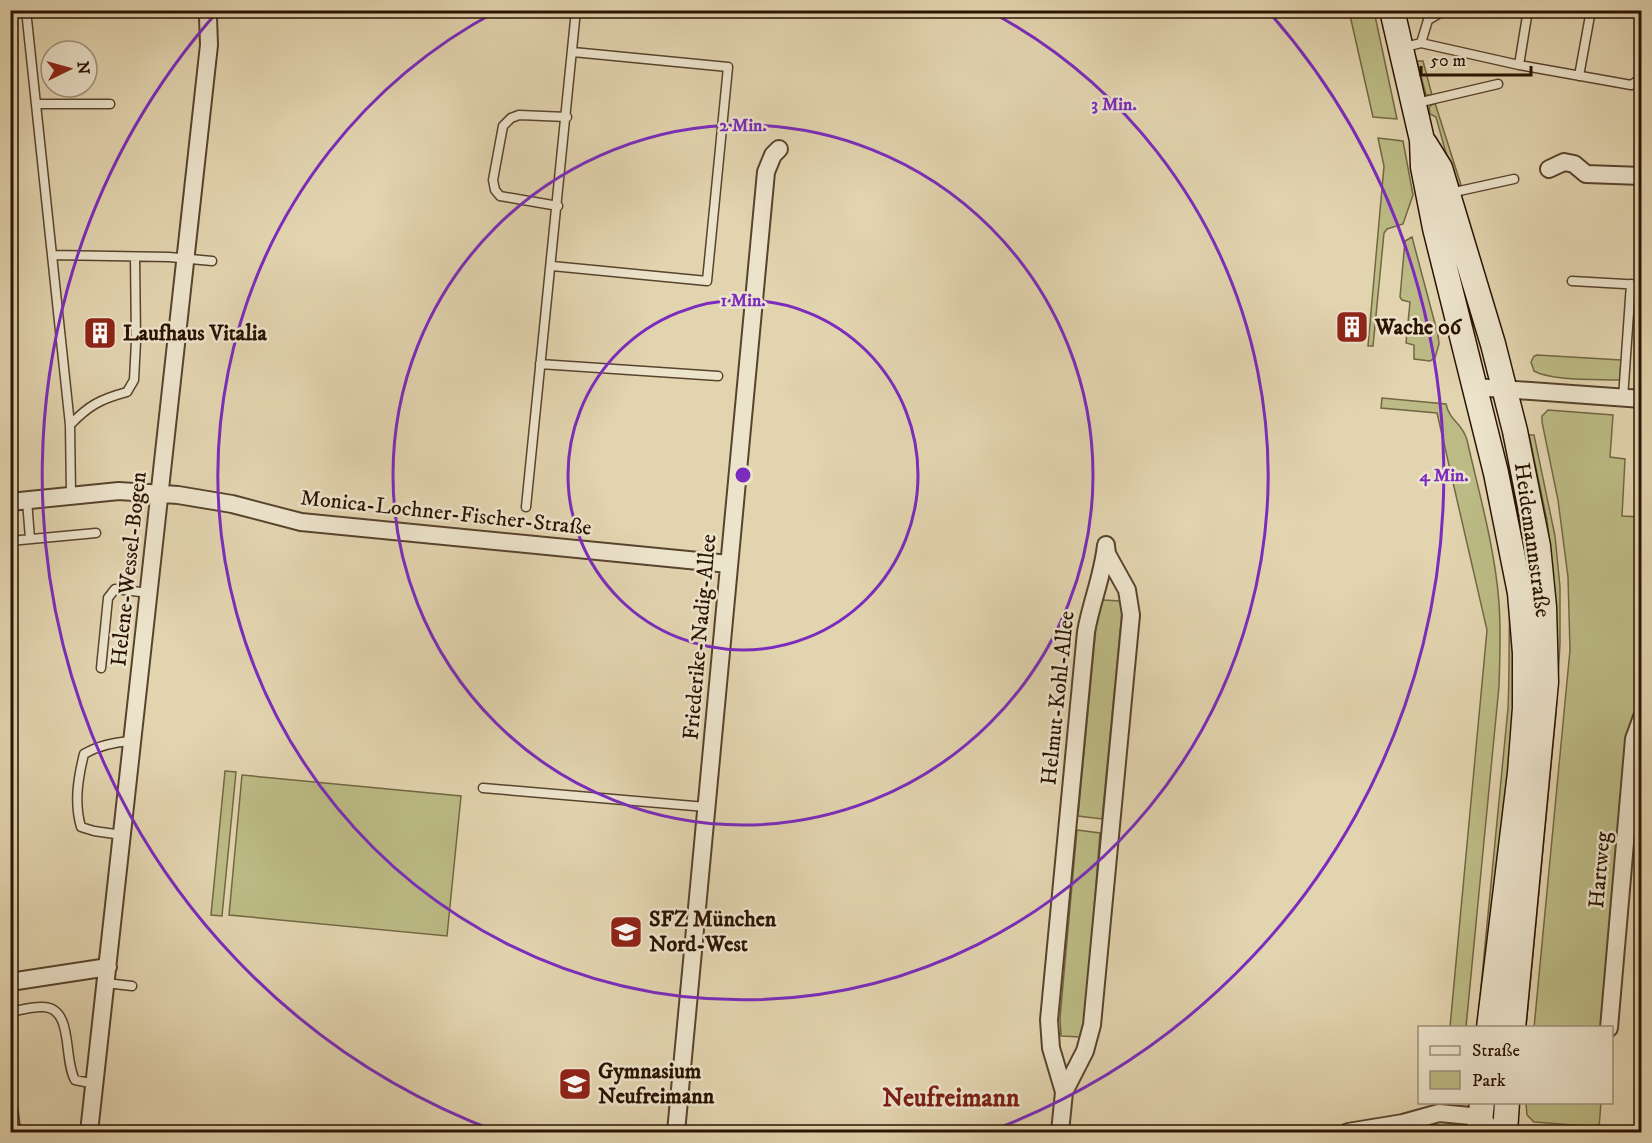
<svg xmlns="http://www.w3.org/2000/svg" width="1652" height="1143" font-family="'IM FELL DW Pica',serif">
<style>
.green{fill:#bcbb85;stroke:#736744;stroke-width:1.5}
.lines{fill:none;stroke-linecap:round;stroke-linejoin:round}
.service-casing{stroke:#58432d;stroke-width:11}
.minor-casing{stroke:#58432d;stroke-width:20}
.secondary-casing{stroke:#2a1302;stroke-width:27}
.service{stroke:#ece3cb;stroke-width:8}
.minor{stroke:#ece3cb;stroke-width:16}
.secondary{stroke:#ece3cb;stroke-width:24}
.ring{fill:none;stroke:#7b2cbf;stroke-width:3}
.labels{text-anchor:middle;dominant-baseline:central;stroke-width:5;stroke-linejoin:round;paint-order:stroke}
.poi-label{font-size:22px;font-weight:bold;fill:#2a1302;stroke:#ece3cb;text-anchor:start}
.street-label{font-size:22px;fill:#2a1302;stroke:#ece3cb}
.quarter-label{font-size:26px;font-weight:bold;fill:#7a1f14;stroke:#ece3cb}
.centre{fill:#7b2cbf;stroke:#ece3cb;stroke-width:3}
.ring-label{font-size:18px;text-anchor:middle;font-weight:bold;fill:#7b2cbf;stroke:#ece3cb;stroke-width:5;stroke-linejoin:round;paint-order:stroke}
</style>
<rect width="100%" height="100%" fill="#e2d4af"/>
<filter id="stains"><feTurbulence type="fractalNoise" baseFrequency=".00333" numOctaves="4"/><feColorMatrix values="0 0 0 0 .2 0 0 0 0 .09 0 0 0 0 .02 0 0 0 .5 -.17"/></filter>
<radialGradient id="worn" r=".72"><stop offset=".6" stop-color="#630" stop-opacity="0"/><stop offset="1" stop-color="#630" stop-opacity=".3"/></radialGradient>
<!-- green -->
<path class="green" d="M1349,11H1374L1397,119L1373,117Z
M1417,61H1423L1432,95H1426Z
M1435,103L1461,185L1455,186L1436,117L1430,114L1429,107Z
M1378,138L1403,141L1413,195L1403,224L1387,229L1384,233L1373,346H1368L1384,166Z
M1412,237L1438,335L1439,344L1435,358L1430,361L1414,359V345L1406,343L1410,302L1402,300L1400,297L1405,241Z
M1537,355L1621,360L1620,380C1598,379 1551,381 1534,371L1531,362L1534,356Z
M1382,398L1446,404C1450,422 1462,422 1467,440C1479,493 1495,548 1499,603C1501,630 1500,658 1499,686L1466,1027H1450L1487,630L1437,413L1381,408Z
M1548,410L1613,415L1610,457L1625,459L1622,516L1641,517L1642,692L1629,731L1601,1027L1534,1028L1570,650L1568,577L1558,500L1542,422V416Z
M1529,435H1534L1555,536L1560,587V644L1556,713L1526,1027L1521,1028L1549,537L1547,520Z
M1511,584L1517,710L1482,1027L1477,1028L1508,708C1510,667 1508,626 1511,584Z
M1103,600L1120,601L1122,612L1102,819L1078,816L1098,606Z
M225,771L236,772L222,916L211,915Z
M242,775L461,796L447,936L229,915Z
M1077,830L1100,833L1085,1023L1080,1037L1061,1036L1060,1018Z
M1526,1103H1601L1599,1127L1534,1122L1527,1115Z"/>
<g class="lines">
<!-- service casing -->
<g class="service-casing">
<path id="service" d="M26,10L70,425L71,495
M1421,43L1428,20L1445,10
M1401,48L1421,43L1519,65L1631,85L1639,80L1642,67
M1519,65L1528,10
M1579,76L1591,10
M1417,103L1498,84
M36,104H110
M1450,193L1514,179
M558,206L500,196L495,190L493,180L503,126L511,118L519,115L567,117
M52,255L169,257L212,261
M552,266L707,281L728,67L573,52
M1572,281L1642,285
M540,364L718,376
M1623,398L1631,284
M70,425C89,405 101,399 127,392L134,380L136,341L135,257
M27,500L30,539
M526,507L576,10
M10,541L96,533
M101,668L108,598L115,589L149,593
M483,788L706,807
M122,835L94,831L81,827C74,803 78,778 84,754C99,745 114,742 133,741
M106,983L132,986
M10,1012C21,1010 33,1006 44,1007C74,1009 63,1059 75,1080L95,1084
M10,1084L16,1132"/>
</g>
<!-- minor casing -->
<g class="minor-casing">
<path id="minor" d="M1549,169L1564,162L1574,164L1586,174L1642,176
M1475,387L1642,399
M10,502L119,491L178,495L232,504L301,522L729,564
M10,982L108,967
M1609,1028L1634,739L1642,717
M1064,1092L1085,1051L1092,1025L1131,615L1127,590L1107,554L1106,546
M89,1132L209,45L208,17L205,10
M676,1132L766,172L773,155L779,149
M1060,1132L1064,1092L1051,1048L1049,1020L1086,632C1091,603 1103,575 1106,545
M1348,1132L1403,1123L1439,1113L1481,1117L1494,1132"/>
</g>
<!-- secondary casing -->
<g class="secondary-casing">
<path id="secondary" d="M1392,10L1422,140L1423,167L1435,228L1496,473L1520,593L1525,653V708L1520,773L1489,1028
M1425,144L1440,168L1493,344L1515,431L1538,546L1544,607L1546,682L1513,1028
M1479,1132L1482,1102
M1505,1132L1507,1102"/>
</g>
<!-- service -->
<use href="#service" class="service"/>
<!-- minor -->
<use href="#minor" class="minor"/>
<!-- secondary -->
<use href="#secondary" class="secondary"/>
</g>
<!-- distance rings -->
<g class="ring">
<circle cx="743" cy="475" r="175"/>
<circle cx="743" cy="475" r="350"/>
<path d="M989 11A525 525 0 1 1 497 11"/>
<path d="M498 1132A701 701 0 0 1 218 11M1268 11A701 701 0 0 1 988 1132"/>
</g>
<!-- icons -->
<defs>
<g id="building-square" transform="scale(1.725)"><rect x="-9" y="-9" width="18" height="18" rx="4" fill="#8f2418" stroke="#ece3cb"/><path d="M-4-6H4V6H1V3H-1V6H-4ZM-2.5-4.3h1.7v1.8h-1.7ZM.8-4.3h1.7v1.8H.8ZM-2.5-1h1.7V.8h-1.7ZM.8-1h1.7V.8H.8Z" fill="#fff"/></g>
<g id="school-square" transform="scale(1.725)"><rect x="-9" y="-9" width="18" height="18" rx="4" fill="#8f2418" stroke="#ece3cb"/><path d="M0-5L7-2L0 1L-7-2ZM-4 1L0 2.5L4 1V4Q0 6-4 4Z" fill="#fff"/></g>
</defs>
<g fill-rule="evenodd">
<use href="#building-square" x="1352" y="327"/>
<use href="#building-square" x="100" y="333"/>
<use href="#school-square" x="626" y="932"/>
<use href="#school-square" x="575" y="1084"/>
</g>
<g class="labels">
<!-- poi labels -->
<g class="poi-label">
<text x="1375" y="327">Wache 06</text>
<text x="123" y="333">Laufhaus Vitalia</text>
<text x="649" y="919">SFZ München<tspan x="649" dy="25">Nord-West</tspan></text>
<text x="598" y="1071">Gymnasium<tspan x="598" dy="25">Neufreimann</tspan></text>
</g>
<!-- street labels -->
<g class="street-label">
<text transform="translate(446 513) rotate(6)">Monica-Lochner-Fischer-Straße</text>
<text transform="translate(1532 540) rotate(82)">Heidemannstraße</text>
<text transform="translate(129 569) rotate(-84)">Helene-Wessel-Bogen</text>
<text transform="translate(700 637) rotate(-85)">Friederike-Nadig-Allee</text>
<text transform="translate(1058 698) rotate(-84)">Helmut-Kohl-Allee</text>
<text transform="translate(1600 870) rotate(-85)">Hartweg</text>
</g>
<!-- quarter labels -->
<g class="quarter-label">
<text x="951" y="1098">Neufreimann</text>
</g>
</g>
<circle cx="743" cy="475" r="9" class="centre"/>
<g class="ring-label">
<text x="1114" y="110">3 Min.</text>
<text x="743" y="131">2 Min.</text>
<text x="743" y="306">1 Min.</text>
<text x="1444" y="481">4 Min.</text>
</g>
<!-- margin -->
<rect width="1652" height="1143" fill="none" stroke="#e2d4af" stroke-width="36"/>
<rect x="12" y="12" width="1628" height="1119" fill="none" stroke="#2a1302" stroke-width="3"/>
<rect x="18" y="18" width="1616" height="1107" fill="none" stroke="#2a1302" stroke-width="1.5"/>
<!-- legend -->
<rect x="1418" y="1026" width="195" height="78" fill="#ece3cb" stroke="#9e907b" stroke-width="1.5"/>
<rect x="1430" y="1046" width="30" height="9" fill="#ece3cb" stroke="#9e907b" stroke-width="1.5"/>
<text x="1472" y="1056" font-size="18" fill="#2a1302">Straße</text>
<rect x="1430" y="1071" width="30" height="18" fill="#bcbb85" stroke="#9e907b" stroke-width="1.5"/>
<text x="1472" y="1086" font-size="18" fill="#2a1302">Park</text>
<!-- north arrow -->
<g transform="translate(69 69) rotate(85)"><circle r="28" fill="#ece3cb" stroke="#9e907b" stroke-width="1.5"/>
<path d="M0-4.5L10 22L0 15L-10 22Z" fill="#8f2418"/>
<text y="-9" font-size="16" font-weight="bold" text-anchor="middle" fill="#2a1302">N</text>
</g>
<!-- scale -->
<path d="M1421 66v9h110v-9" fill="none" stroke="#2a1302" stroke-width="3"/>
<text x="1430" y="66" font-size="18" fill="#2a1302" stroke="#ece3cb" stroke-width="4.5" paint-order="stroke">50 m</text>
<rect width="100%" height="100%" filter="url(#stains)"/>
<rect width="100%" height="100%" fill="url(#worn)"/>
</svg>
